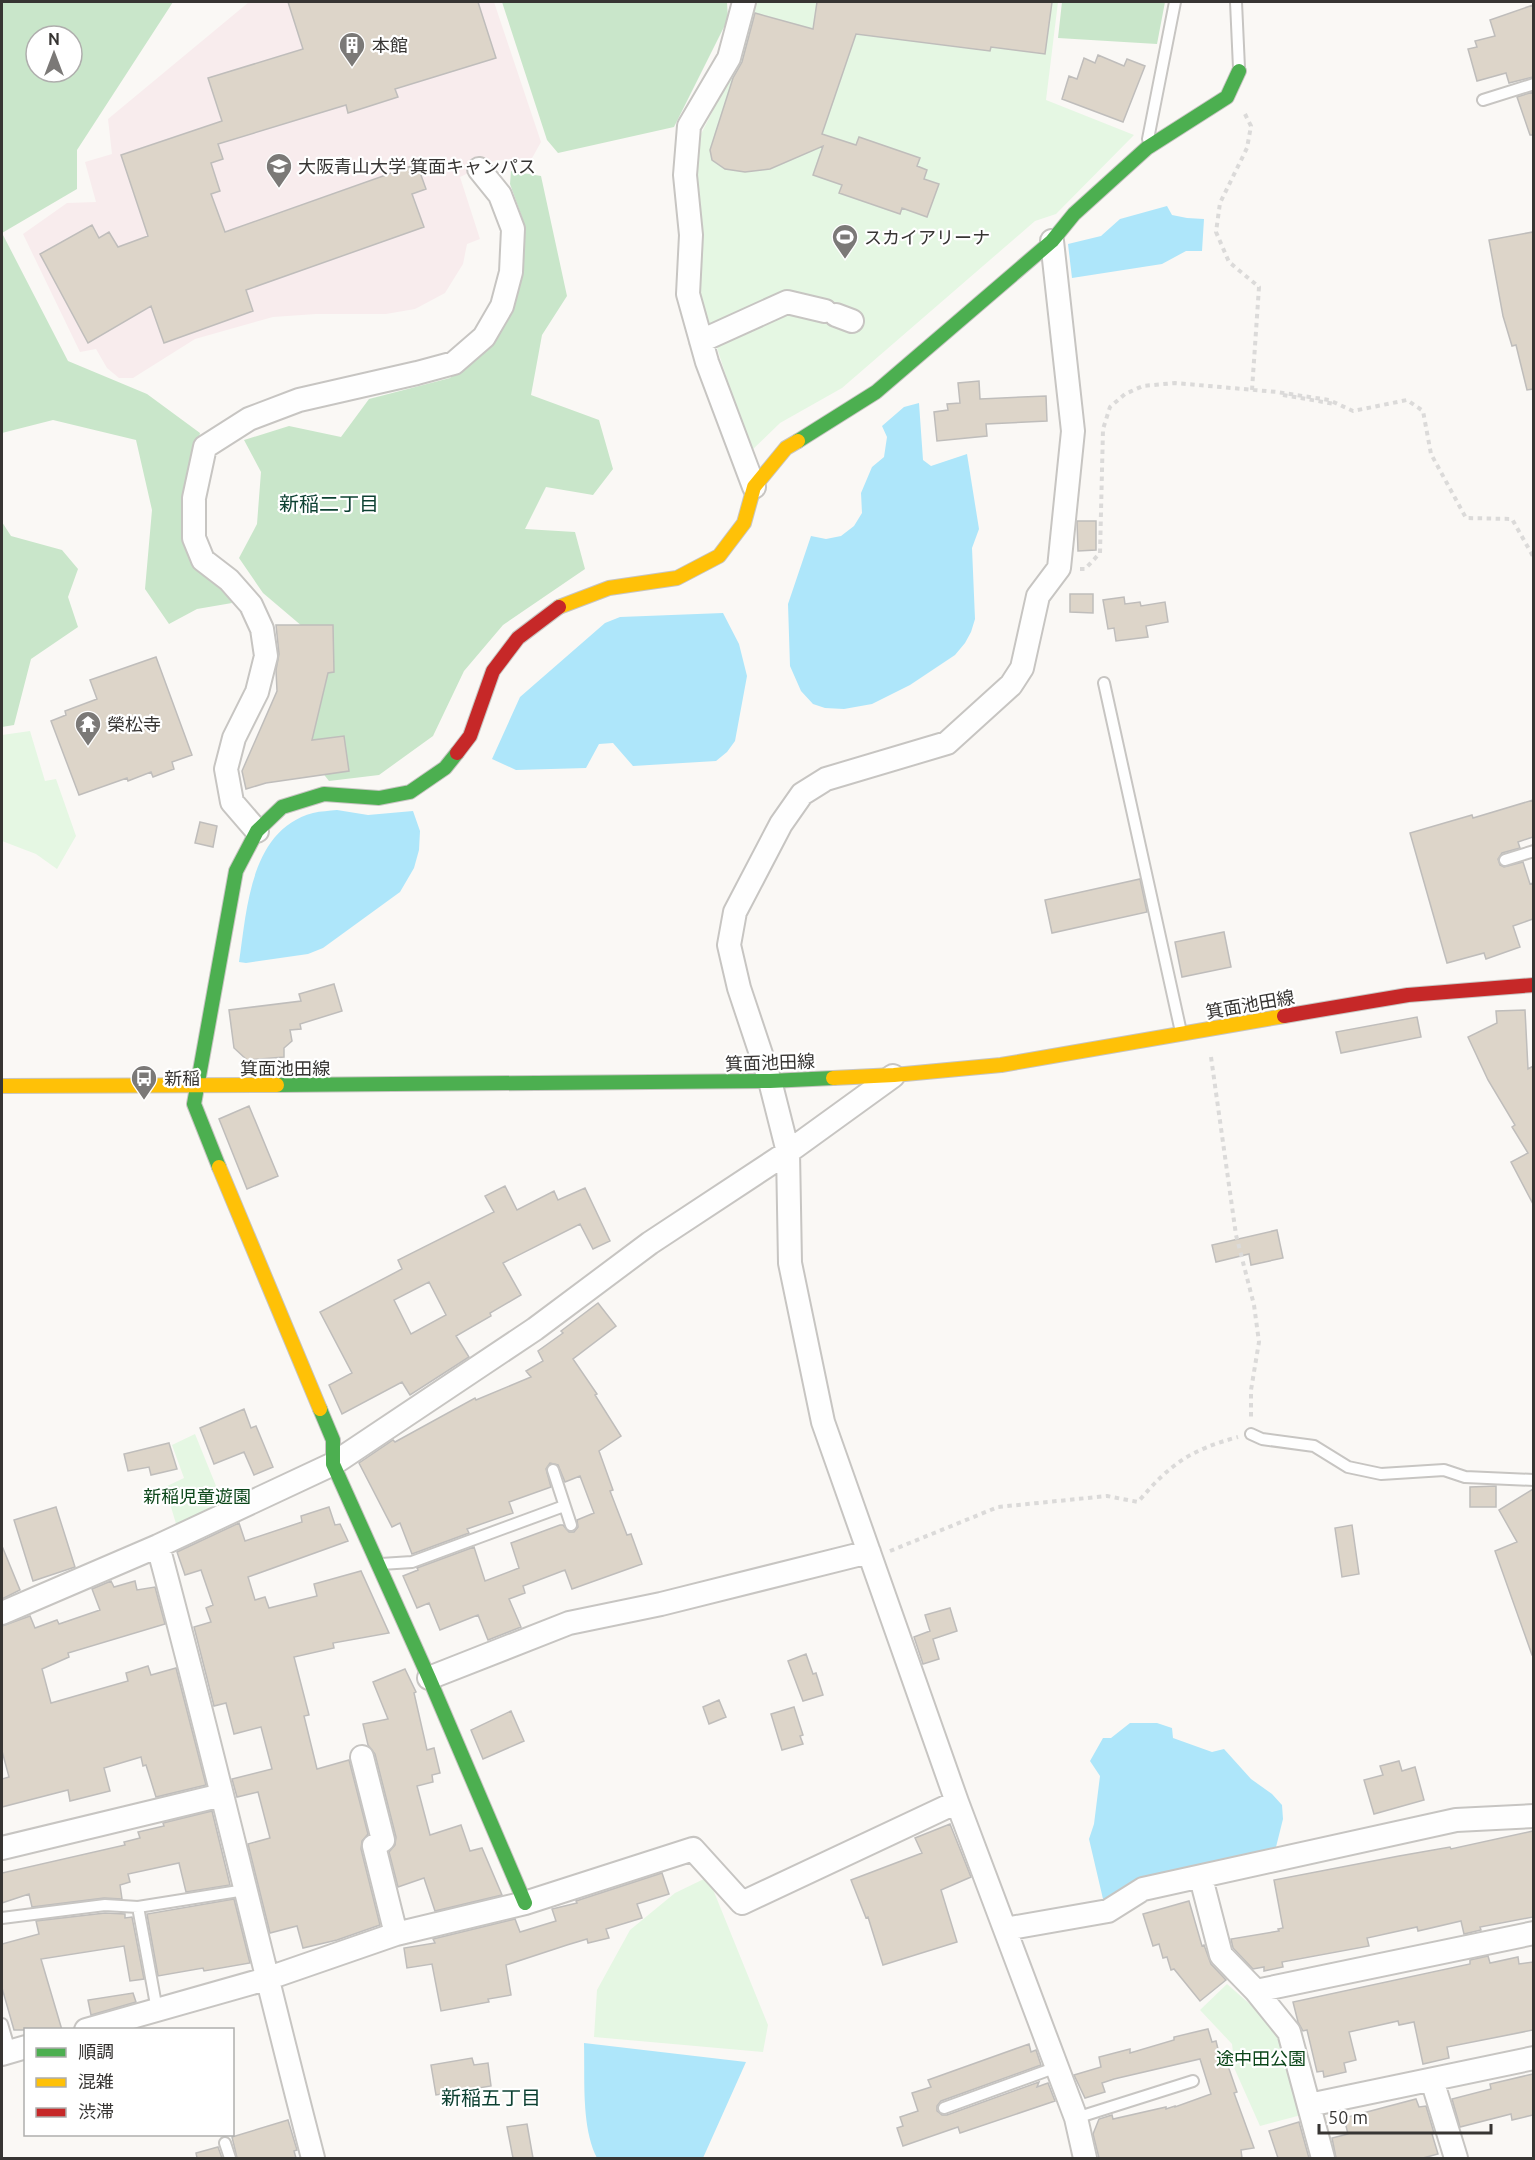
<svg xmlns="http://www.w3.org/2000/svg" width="1535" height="2160" font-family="Ubuntu,'Noto Sans JP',sans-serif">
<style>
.education{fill:#f8eced}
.green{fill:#e5f7e3}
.forest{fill:#c9e6ca;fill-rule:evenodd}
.water{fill:#aee6fa}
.building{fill:#ddd5c9;stroke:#bfbdbb;stroke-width:1.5;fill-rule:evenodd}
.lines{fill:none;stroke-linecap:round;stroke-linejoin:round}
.lane-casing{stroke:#c7c5c2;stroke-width:14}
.street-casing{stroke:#c7c5c2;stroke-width:26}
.fast-casing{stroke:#c7c5c2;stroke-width:16}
.slow-casing{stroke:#c7c5c2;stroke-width:16}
.jam-casing{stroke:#c7c5c2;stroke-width:16}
.path{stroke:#dbdad9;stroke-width:4;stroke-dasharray:4.5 4.5;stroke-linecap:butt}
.lane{stroke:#fefefe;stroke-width:10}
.street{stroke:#fefefe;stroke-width:22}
.fast{stroke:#4caf50;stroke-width:14}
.slow{stroke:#ffc107;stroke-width:14}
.jam{stroke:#c62828;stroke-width:14}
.labels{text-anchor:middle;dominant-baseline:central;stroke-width:4.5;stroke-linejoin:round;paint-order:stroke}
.poi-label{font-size:18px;fill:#373533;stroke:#fff;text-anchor:start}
.street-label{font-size:18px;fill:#373533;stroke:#fff}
.park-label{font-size:18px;fill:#0b4619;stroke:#fff}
.neighbourhood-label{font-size:20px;fill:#0d4132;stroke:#fff}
</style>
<rect width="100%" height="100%" fill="#faf8f5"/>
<!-- education -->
<path class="education" d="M249,2H494L541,142L531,160H496L460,177L480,239L467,244L463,264L445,293L415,309L386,314H316L273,317L195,339L133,378H119L107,368L96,349L80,352L23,234L67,203L96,202L85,162L112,154L108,119Z"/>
<!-- green -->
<path class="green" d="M755,2H1058L1046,100L1134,135L1056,214L1035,221L842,388L780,423L750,452L700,294L701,225L697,171L701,134L737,62Z
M30,731L45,781L56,779L76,836L57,869L36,854L2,841V735Z
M195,1434L225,1508L177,1527L165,1487L184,1478L172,1445Z
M708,1877L768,2025L763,2052L594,2037L597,1990L630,1930L675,1893Z
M1227,1984L1283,2033L1305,2114L1260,2126L1228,2054L1233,2052L1232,2044L1200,2010Z"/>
<!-- forest -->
<path class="forest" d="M2,2H173L77,150V189L2,233L68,361L147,394L200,433L186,498L232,603L197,609L169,624L145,589L152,510L136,440L53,420L2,433ZM36,36H72V72H36Z
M502,2H727L728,19L674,127L558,153L547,140Z
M1062,2H1165L1157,44L1058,38Z
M511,171L541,176L567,296L542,335L531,395L599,420L613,469L593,495L546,487L525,529L575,532L585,569L503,625L464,671L433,736L379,775L329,781L307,753L316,638L263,593L239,558L257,524L261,472L244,440L289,426L341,437L369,399L450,378L498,333L519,261L524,223L510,184Z
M2,522L11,536L62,550L78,569L68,597L78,627L31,659L14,725L2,727Z"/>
<!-- water -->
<path class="water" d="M1167,206L1172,215L1187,218L1204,219L1202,251H1186L1162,264L1072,278L1068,244L1101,236L1120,219Z
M919,403L923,460L931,466L967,454L979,529L972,548L975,619L971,632L965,643L955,655L910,685L872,704L844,709L825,708L813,704L801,691L790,666L788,604L811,536L826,539L841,536L854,526L862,513L861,493L872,467L884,457L887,437L882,426L904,407Z
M723,613L739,644L747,676L735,741L727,752L716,761L633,766L613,743L599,744L586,768L516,770L492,759L520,697L605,623L620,617Z
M337,810L368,815L413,811L420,831L419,850L414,868L400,892L323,948L308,954L246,963L239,962C247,909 250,830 313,813C321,811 329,811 337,810Z
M1130,1723H1157L1172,1728L1173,1738L1212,1752L1224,1749L1251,1779L1272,1794L1282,1805L1283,1819L1274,1855L1103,1899L1089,1839L1094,1824L1100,1776L1090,1761L1103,1738H1111Z
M584,2043L746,2062L703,2158H597C581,2127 585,2078 584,2043Z"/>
<!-- building -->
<path class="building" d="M288,2H478L496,58L395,89L398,97L348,113L346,105L218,144L223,159L211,163L220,191L211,194L225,232L417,164L426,189L412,194L424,227L246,290L253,311L164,343L151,306L88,343L40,254L92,225L99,238L109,232L118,247L148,236L121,155L222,121L208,78L303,49Z
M817,2H1052L1045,54L991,47L990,51L856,34L822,134L856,145L859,137L920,158L917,166L927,170L924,179L939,184L927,217L902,208L900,214L839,193L842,185L813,175L823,146L770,169L745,172L725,169L712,160L710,150L733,78L742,62L755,13L813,29Z
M1533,5V77L1509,83L1506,73L1477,81L1468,49L1477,47L1475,41L1495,36L1490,20Z
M1098,55L1124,66L1127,59L1145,66L1123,122L1062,99L1069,76L1077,79L1084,58L1095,63Z
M1533,92V135H1530L1517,97Z
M1533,232V389L1527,390L1516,345L1512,346L1503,316L1489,240Z
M979,381L980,399L1046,396L1047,421L986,424L987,436L937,441L934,412L948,410L947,404L960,403L958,383Z
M1077,521H1096V550L1078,551Z
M1070,594H1093V613L1070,612Z
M1124,597L1125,604L1140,602L1141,606L1165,602L1168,622L1146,626L1148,637L1116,641L1114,628L1108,629L1103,600Z
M276,625H333L334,672L328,673L312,740L344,736L349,771L266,783L246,789L242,771L277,691L276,670L279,654Z
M156,657L192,755L172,762L174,769L153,777L151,772L128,781L127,778L79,795L51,721L66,715L65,711L97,699L90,680Z
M1533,800V837L1518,842L1520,848L1502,853L1498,859L1500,865L1504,867L1523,862L1530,884L1533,883V919L1513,926L1520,947L1486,959L1484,953L1447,963L1410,833L1472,815L1473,818Z
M200,822L217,826L213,847L195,843Z
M1140,879L1147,912L1052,933L1045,900Z
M1224,932L1231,967L1182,977L1175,942Z
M334,984L342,1011L300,1024L301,1029L290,1030L292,1041L284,1048V1057L247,1060L234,1048L229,1010L301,1001L299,994Z
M1525,1010L1528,1069L1533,1066V1204L1511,1162L1528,1153L1512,1127L1515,1125L1488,1080L1468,1037L1497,1023L1496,1011Z
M1417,1017L1421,1037L1341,1053L1336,1032Z
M249,1106L278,1176L247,1189L219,1119Z
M505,1186L517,1210L554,1191L558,1200L585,1188L610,1241L593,1249L580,1224L503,1263L521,1295L490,1313L491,1316L456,1336L469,1357L410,1395L402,1382L342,1414L329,1385L352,1373L320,1312L402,1269L398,1260L494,1212L485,1196ZM429,1282L446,1315L411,1334L394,1300Z
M1277,1230L1283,1258L1251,1265L1249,1254L1216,1262L1212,1245Z
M598,1303L616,1326L573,1359L597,1394L595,1395L621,1436L599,1451L613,1490L610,1491L627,1535L631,1534L642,1564L572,1589L565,1570L523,1586L525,1593L509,1599L521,1627L488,1640L478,1615L440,1630L429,1603L417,1608L403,1576L418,1570L417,1568L474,1547L485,1581L519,1568L511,1543L560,1525H563L569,1532H574L578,1527L577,1520L594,1513L580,1476L565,1482L558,1465L550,1463L546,1469L551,1487L509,1502L513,1513L467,1529L469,1533L412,1554L400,1523L392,1527L359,1463L393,1440L395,1442L475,1398L476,1400L531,1377L526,1371L543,1361L538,1351L563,1333L561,1331Z
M244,1409L251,1428L256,1426L273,1467L254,1475L244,1452L214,1464L200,1428Z
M169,1443L177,1469L151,1475L149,1467L128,1471L124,1454Z
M1496,1486V1507H1470V1487Z
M1533,1489V1655H1532L1495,1551L1517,1542L1499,1510Z
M56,1507L75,1567L33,1581L14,1520Z
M329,1507L335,1525L340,1524L348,1541L248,1577L255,1600L265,1597L269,1608L317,1596L314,1584L361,1571L389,1633L333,1643L334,1648L294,1657L309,1715L304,1716L317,1769L349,1760L368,1834L362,1841L361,1849L380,1925L337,1940L303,1948L297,1926L270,1933L248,1844L270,1838L258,1792L237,1797L232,1779L272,1769L261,1727L234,1734L226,1703L214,1706L194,1627L211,1622L206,1608L213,1605L201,1570L185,1575L177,1552L239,1523L245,1541L302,1522L301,1516Z
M1352,1525L1359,1574L1342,1577L1335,1528Z
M2,1546L20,1590L2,1599Z
M111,1581L114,1587L135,1581L137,1590L155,1587L165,1624L68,1653L69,1657L42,1669L51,1703L128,1681L126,1673L148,1666L151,1675L176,1668L206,1785L156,1797L146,1765L143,1766L141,1757L104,1768L110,1791L70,1801L68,1790L2,1807V1779L9,1777L2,1751V1626L30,1616L35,1628L57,1620L59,1624L100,1610L92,1589Z
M950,1608L957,1631L933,1639L939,1659L923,1664L914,1637L930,1631L925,1615Z
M806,1654L813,1674L816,1673L823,1695L803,1701L788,1661Z
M405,1669L416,1692L414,1693L427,1750L434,1748L440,1773L432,1775L433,1782L417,1786L430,1835L461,1825L470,1851L482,1848L502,1895L435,1911L424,1878L398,1887L389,1852L395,1845L396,1837L375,1754L368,1745L363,1724L388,1719L373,1682Z
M719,1700L726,1717L709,1724L703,1707Z
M794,1707L803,1735L800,1736L803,1744L782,1750L771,1714Z
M511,1711L524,1741L483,1759L471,1730Z
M1399,1761L1402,1771L1415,1767L1424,1800L1374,1814L1364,1780L1383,1775L1380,1766Z
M212,1811L230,1885L186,1892L179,1863L128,1874L130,1882L120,1885L122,1899L104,1898L32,1907L29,1894L2,1903V1873L125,1845L124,1842L140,1838L138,1832L164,1826L163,1823Z
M950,1824L971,1877L941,1890L957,1942L883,1965L868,1917L866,1918L851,1880L922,1853L915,1838Z
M1533,1831V1917L1480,1927L1481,1930L1464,1934L1461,1921L1418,1931L1417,1927L1367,1938L1369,1946L1282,1962L1283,1967L1264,1971V1967L1253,1969L1233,1948L1231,1939L1279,1931L1278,1929L1283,1928L1274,1880L1399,1856L1450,1847L1451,1849Z
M662,1873L669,1894L637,1904L642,1918L606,1929L609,1938L588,1943L587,1939L567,1945L506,1965L511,1995L488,1999L489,2002L441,2011L432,1964L407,1968L404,1948L435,1943L433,1939L515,1919L520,1932L556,1921L552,1909L577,1903L576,1901Z
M234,1899L250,1963L204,1971L203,1968L158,1976L147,1914Z
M1189,1901L1202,1946L1204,1945L1211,1964L1226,1980L1200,2001L1174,1969L1171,1970L1167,1957L1163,1958L1159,1944L1153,1946L1143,1914Z
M105,1913L125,1914V1918L132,1917L144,1979L130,1981L124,1946L41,1959L62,2030H14L2,1988V1944L39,1934L36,1921Z
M1488,1956L1490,1963L1518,1957L1519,1964L1533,1962V2030L1447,2047L1449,2058L1423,2064L1414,2022L1399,2025L1398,2021L1349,2032L1356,2060L1344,2063L1346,2072L1324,2077L1323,2071L1317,2072L1307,2030L1303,2031L1298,2022L1293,2002L1470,1964V1960Z
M133,1993L136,2002L91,2015L88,2000Z
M1208,2029L1212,2042L1216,2041L1222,2065L1227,2063L1237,2092L1234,2093L1254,2148L1241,2150L1242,2158H1099L1093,2134L1099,2119L1112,2115L1113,2119L1166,2107V2109L1175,2106V2107L1211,2094L1200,2059L1114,2079L1102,2083L1105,2092L1085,2098L1074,2075L1101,2067L1099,2057L1130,2049V2053L1174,2040V2037Z
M1029,2044L1031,2052L1036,2050L1041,2065L941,2101L937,2106V2111L942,2115H947L1039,2082L1037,2087L1048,2083L1055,2101L960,2133L958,2127L903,2146L897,2128L903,2126L900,2117L918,2111L912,2093L931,2087L928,2080Z
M472,2058L474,2065L488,2063L491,2086L436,2095L431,2065Z
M1533,2074V2115L1512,2120L1511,2114L1460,2127L1452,2099L1491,2089L1490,2084Z
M1416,2099L1419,2107L1426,2106L1434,2133L1432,2134L1438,2154L1423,2158H1336L1332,2138L1348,2134L1344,2118Z
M288,2120L297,2150L294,2151L296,2158H237L232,2137Z
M1299,2122L1309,2158H1278L1269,2131Z
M527,2124L533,2158H513L507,2127Z
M218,2147L222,2158H197L196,2153Z"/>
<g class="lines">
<!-- lane casing -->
<g class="lane-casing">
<path id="lane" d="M1236,2L1239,68
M1483,100L1534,84
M1148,139L1175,2
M1104,683L1181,1032
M1505,860L1534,851
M1251,1434L1262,1439L1314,1446L1348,1467L1381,1474L1444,1470L1465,1477L1534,1480
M553,1470L571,1525
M381,1564L412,1562L564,1506
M138,1907L157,2010
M2,1918L105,1905L138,1907L245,1890
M2,2024L10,2051
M944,2108L1057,2067
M1076,2118L1193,2081
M225,2143L230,2158"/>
</g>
<!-- street casing -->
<g class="street-casing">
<path id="street" d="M744,2L729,58L689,126L685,175L691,235L688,294L707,362L754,487
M1052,241L1073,431L1059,568L1038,596L1022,668L1011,685L947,743L826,779L802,794L781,824L735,912L729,945L739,988L770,1081L788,1152L790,1263L823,1422L957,1802L1076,2118L1085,2158
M836,315L852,321
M701,341L787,302L825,311
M257,831L232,802L226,769L234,738L257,692L266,656L262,629L251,605L229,580L203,560L194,538V498L205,447L249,419L299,400L417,373L454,363L484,337L502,306L511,272L513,229L500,195L479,169
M158,1546C213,1749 260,1955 313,2158
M2,1613L158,1546L333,1464L535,1329L650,1243L788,1152L893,1076
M429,1678L569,1623L661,1604L869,1552
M362,1757L383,1840L374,1846L396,1934
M2,1848L222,1795
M1201,1878L1221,1955L1256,1991L1289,2032L1323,2158
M1005,1929L1108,1911L1143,1889L1456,1820L1534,1816
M1256,1991L1534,1933
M86,2030L266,1979L396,1934L525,1903L693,1849L742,1903L957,1802
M2,2054L26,2047
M1432,2080L1456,2158
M1309,2105L1534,2058"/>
</g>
<!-- fast casing -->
<g class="fast-casing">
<path id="fast" d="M798,441L876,392L1052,241L1074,214L1147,148L1227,97L1239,71
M277,1085L770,1081L833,1078
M219,1167L194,1104L236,871L257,831L282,807L324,794L379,798L410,792L445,768L457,753
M320,1409L333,1440V1464L429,1678L525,1903"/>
</g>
<!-- slow casing -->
<g class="slow-casing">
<path id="slow" d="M559,607L609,588L677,578L719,556L744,523L754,487L786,448L798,441
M833,1078L894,1075L1001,1065L1284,1016
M2,1086L277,1085
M219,1167L320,1409"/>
</g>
<!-- jam casing -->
<g class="jam-casing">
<path id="jam" d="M457,753L470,736L493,671L518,638L559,607
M1284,1016L1408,995L1534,985"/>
</g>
<!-- path -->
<path class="path" d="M1245,114L1251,126L1247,148L1220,203L1216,232L1229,262L1259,287L1252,390
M1283,395L1335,404
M1080,569H1085L1100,553L1103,429L1110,407L1125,394L1143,386L1175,383L1277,392L1329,400L1353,411L1407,400L1423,411L1431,454L1466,518L1512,519L1534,558
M1211,1057L1236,1235L1254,1305L1259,1342L1251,1390V1419
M890,1551L998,1507L1107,1496L1138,1502C1170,1464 1190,1450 1238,1437"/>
<!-- lane -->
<use href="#lane" class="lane"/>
<!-- street -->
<use href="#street" class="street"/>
<!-- fast -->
<use href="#fast" class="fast"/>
<!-- slow -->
<use href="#slow" class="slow"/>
<!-- jam -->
<use href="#jam" class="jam"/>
</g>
<!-- icons -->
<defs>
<g id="building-pin" transform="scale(1.35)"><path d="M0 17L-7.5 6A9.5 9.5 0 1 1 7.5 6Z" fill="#7b7977" stroke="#fff"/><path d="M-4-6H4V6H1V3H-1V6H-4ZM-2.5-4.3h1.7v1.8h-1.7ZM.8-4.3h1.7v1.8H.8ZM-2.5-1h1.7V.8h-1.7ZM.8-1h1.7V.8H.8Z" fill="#fff"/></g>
<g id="university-pin" transform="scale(1.35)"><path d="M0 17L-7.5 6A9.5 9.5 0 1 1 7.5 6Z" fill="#7b7977" stroke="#fff"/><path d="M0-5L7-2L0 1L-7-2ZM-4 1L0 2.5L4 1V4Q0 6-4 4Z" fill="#fff"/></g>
<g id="stadium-pin" transform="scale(1.35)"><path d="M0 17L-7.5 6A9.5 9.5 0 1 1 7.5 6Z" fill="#7b7977" stroke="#fff"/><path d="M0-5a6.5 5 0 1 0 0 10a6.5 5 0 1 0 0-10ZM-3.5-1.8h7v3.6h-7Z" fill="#fff"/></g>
<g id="temple-pin" transform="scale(1.35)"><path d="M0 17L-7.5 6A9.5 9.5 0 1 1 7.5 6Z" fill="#7b7977" stroke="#fff"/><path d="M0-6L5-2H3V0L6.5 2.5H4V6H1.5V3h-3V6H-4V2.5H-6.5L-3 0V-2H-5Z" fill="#fff"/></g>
<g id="bus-pin" transform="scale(1.35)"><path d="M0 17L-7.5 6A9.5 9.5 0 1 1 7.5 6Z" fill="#7b7977" stroke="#fff"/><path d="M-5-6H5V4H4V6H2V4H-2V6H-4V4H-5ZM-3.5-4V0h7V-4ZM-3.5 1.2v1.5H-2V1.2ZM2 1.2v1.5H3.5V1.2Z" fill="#fff"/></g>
</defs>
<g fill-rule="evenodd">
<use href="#building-pin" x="352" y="45"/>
<use href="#university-pin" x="279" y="166"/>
<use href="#stadium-pin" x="845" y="237"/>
<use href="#temple-pin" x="88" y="724"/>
<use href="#bus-pin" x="144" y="1078"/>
</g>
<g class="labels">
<!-- poi labels -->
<g class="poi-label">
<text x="372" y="45">本館</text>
<text x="298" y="166">大阪青山大学 箕面キャンパス</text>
<text x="864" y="237">スカイアリーナ</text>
<text x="107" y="724">榮松寺</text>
<text x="164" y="1078">新稲</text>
</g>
<!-- street labels -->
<g class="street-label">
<text transform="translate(1250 1004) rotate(-10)">箕面池田線</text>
<text transform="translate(770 1062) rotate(-2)">箕面池田線</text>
<text x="285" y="1068">箕面池田線</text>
</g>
<!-- park labels -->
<g class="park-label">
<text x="197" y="1496">新稲児童遊園</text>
<text x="1261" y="2058">途中田公園</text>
</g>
<!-- neighbourhood labels -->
<g class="neighbourhood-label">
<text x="329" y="503">新稲二丁目</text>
<text x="491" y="2097">新稲五丁目</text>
</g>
</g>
<!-- border -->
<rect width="1535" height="2160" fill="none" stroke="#373533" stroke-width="6"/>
<!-- legend -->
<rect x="24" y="2028" width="210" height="108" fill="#ffffff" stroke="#afaead" stroke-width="1.5"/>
<rect x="36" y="2048" width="30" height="9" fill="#4caf50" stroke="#afaead" stroke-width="1.5"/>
<text x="78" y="2058" font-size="18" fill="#373533">順調</text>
<rect x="36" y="2078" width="30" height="9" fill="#ffc107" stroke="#afaead" stroke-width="1.5"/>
<text x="78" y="2088" font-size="18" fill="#373533">混雑</text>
<rect x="36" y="2108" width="30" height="9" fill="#c62828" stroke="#afaead" stroke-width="1.5"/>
<text x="78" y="2118" font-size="18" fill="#373533">渋滞</text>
<!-- north arrow -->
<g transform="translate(54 54)"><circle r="28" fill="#ffffff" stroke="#afaead" stroke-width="1.5"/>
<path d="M0-4.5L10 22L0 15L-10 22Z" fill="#7b7977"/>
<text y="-9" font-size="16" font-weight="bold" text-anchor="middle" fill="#373533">N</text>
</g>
<!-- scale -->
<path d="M1319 2124v9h172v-9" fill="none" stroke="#373533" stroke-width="3"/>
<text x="1328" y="2124" font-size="18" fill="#373533" stroke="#ffffff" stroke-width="4.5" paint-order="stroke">50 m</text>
</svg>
